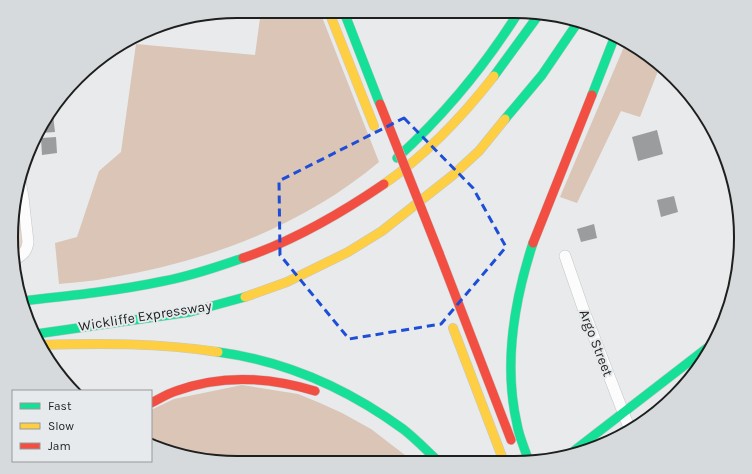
<svg xmlns="http://www.w3.org/2000/svg" width="752" height="474" font-family="Karla,sans-serif">
<style>
.green{fill:#e3d2c6}
.forest{fill:#dac5b7}
.building{fill:#9b9c9d}
.lines{fill:none;stroke-linecap:round;stroke-linejoin:round}
.street-casing{stroke:#c5c7c8;stroke-width:12}
.fast-casing{stroke:#c5c7c8;stroke-width:10}
.slow-casing{stroke:#c5c7c8;stroke-width:10}
.jam-casing{stroke:#c5c7c8;stroke-width:10}
.street{stroke:#fcfcfc;stroke-width:11}
.fast{stroke:#16e098;stroke-width:9}
.slow{stroke:#ffcf43;stroke-width:9}
.jam{stroke:#f24e42;stroke-width:9}
.jam-bridge-casing{stroke:#c5c7c8;stroke-width:10;stroke-linecap:butt}
.jam-bridge{stroke:#f24e42;stroke-width:9}
.marked{fill:none;stroke:#1d4ed8;stroke-width:3;stroke-dasharray:8 5;stroke-linejoin:round}
.labels{text-anchor:middle;dominant-baseline:central;stroke-width:4;stroke-linejoin:round;paint-order:stroke}
.street-label{font-size:14px;fill:#1e1f1f;stroke:#e7eaec}
.rim{fill:none;stroke:#1e1f1f;stroke-width:2}
</style>
<rect width="100%" height="100%" fill="#e8eaeb"/>
<!-- green -->
<path class="green" d="M20,181L28,242L15,259L11,222Z"/>
<!-- forest -->
<path class="forest" d="M261,11L320,12L379,162C304,225 209,261 114,277C96,281 77,282 59,284L55,243L77,237L99,171L121,152L136,44L255,55Z
M626,42L653,58L660,66L640,117L621,111L577,203L560,197Z
M242,385L298,394L320,403L342,413L371,429L414,462L208,461L151,446V410L174,399Z"/>
<!-- building -->
<path class="building" d="M53,115L55,132L40,133L49,116Z
M657,130L663,154L638,161L632,137Z
M56,137L57,153L42,155L41,138Z
M674,196L678,212L661,217L657,200Z
M594,224L597,238L581,242L577,229Z"/>
<g class="lines">
<!-- street casing -->
<g class="street-casing">
<path id="street" d="M565,256L584,311L630,430
M15,259C23,255 27,251 28,242L23,197L20,181"/>
</g>
<!-- fast casing -->
<g class="fast-casing">
<path id="fast" d="M344,12L379,102
M494,76L540,13
M592,95L615,36
M505,119L542,75L578,22
M397,158C444,115 484,67 518,13
M21,301C68,296 117,291 164,281C191,276 217,267 243,258
M36,334L190,312L245,297
M218,352C286,361 348,389 403,429C416,439 427,451 439,462
M575,450L707,348
M529,462C525,449 519,437 517,424C503,363 514,301 533,243"/>
</g>
<!-- slow casing -->
<g class="slow-casing">
<path id="slow" d="M329,12L374,126
M384,184C426,155 462,117 494,76
M245,297L287,282L348,252L382,231L453,175L479,151L505,119
M453,328L504,462
M41,345C101,343 159,343 218,352"/>
</g>
<!-- jam casing -->
<g class="jam-casing">
<path id="jam" d="M533,243L592,95
M439,253L511,440
M243,258C294,241 340,214 384,184
M151,403C159,399 167,394 176,391C222,374 269,377 315,391"/>
</g>
<!-- street -->
<use href="#street" class="street"/>
<!-- fast -->
<use href="#fast" class="fast"/>
<!-- slow -->
<use href="#slow" class="slow"/>
<!-- jam -->
<use href="#jam" class="jam"/>
<!-- jam-bridge casing -->
<g class="jam-bridge-casing">
<path id="jam-bridge" d="M380,104L439,253"/>
</g>
<!-- jam-bridge -->
<use href="#jam-bridge" class="jam-bridge"/>
</g>
<!-- marked area -->
<path class="marked" d="M404,118L473,188L506,247L441,324L349,339L280,255L279,181Z"/>
<g class="labels">
<!-- street labels -->
<g class="street-label">
<text transform="translate(145 316) rotate(-9)">Wickliffe Expressway</text>
<text transform="translate(596 343) rotate(69)">Argo Street</text>
</g>
</g>
<!-- crop -->
<path d="M0 0H752V474H0ZM237 18H515A219 219 0 0 1 734 237V237A219 219 0 0 1 515 456H237A219 219 0 0 1 18 237V237A219 219 0 0 1 237 18Z" fill="#d7dadc" fill-rule="evenodd"/>
<path class="rim" d="M237 18H515A219 219 0 0 1 734 237V237A219 219 0 0 1 515 456H237A219 219 0 0 1 18 237V237A219 219 0 0 1 237 18Z"/>
<!-- legend -->
<rect x="12" y="390" width="140" height="72" fill="#e7eaec" stroke="#97999a"/>
<rect x="20" y="403" width="20" height="6" fill="#16e098" stroke="#97999a"/>
<text x="48" y="410" font-size="12" fill="#1e1f1f">Fast</text>
<rect x="20" y="423" width="20" height="6" fill="#ffcf43" stroke="#97999a"/>
<text x="48" y="430" font-size="12" fill="#1e1f1f">Slow</text>
<rect x="20" y="443" width="20" height="6" fill="#f24e42" stroke="#97999a"/>
<text x="48" y="450" font-size="12" fill="#1e1f1f">Jam</text>
</svg>
